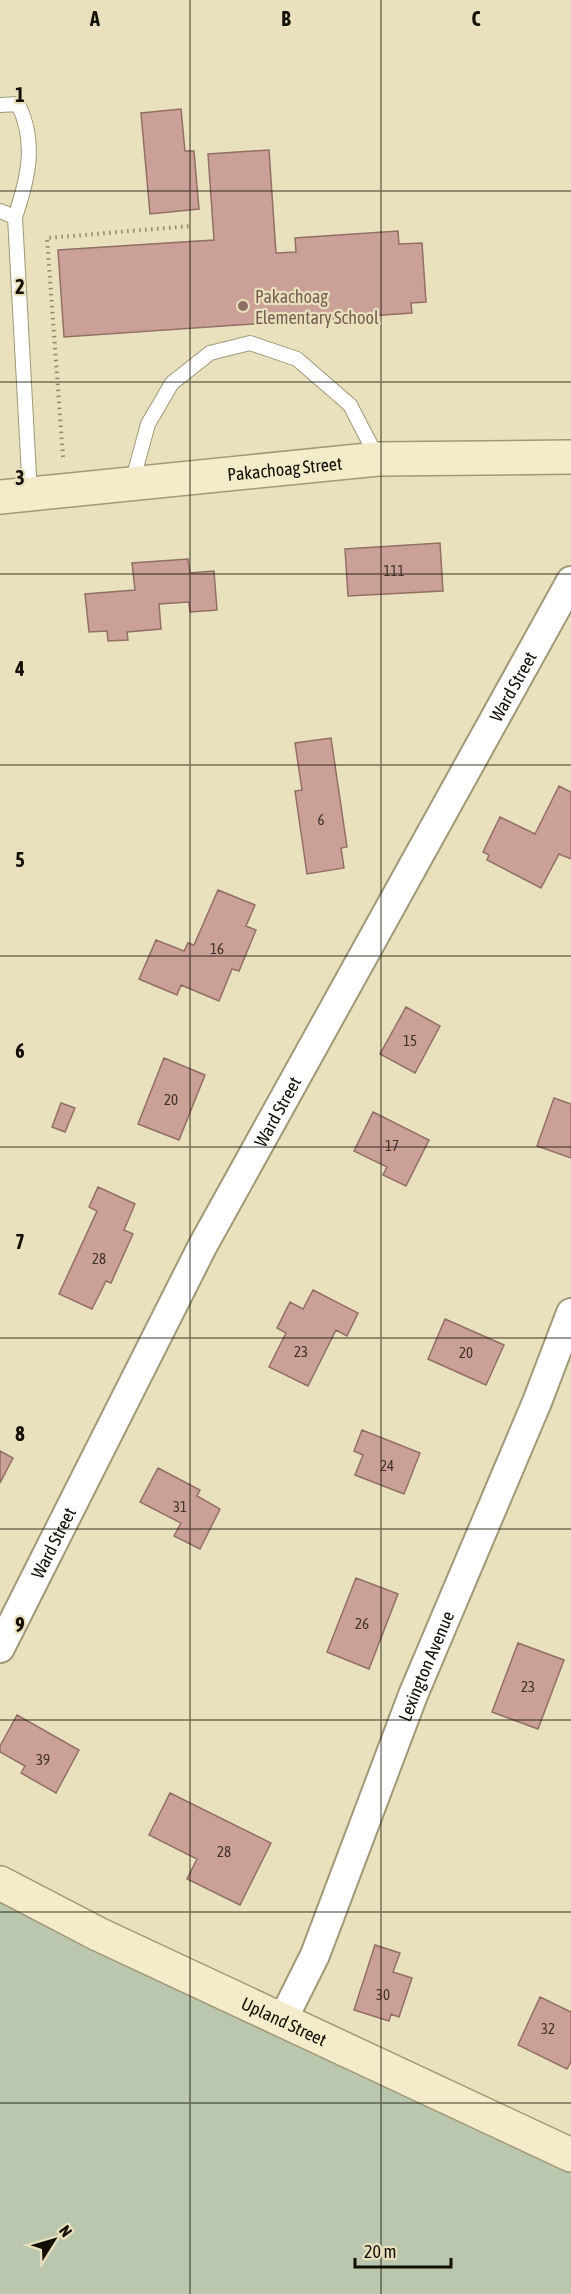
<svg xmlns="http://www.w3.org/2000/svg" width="571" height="2294" font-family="'Asap Condensed',sans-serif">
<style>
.green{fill:#bbc6ae}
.building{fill:#caa097;stroke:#926f67;stroke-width:1.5}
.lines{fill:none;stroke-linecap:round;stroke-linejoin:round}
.lane-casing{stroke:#a09877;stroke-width:16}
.street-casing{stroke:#a09877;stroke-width:32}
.secondary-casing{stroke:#a09877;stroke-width:36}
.path{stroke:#8d876e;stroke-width:4;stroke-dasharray:1.5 4.5;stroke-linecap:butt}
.lane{stroke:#fff;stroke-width:14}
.street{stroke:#fff;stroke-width:28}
.secondary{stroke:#f4ebca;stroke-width:33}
.grid{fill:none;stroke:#130f04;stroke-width:1.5;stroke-opacity:0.55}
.education-dot{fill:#8d6e63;stroke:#e9e1bd;stroke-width:2}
.labels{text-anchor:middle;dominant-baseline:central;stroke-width:4.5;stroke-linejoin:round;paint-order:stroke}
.number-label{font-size:15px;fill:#413329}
.education-label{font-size:18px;fill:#785e54;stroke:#e9e1bd;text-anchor:start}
.street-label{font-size:18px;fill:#130f04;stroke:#e9e1bd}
.grid-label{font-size:20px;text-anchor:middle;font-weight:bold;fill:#130f04;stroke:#e9e1bd;stroke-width:4.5;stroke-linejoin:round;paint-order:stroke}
</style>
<rect width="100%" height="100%" fill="#e9e1bd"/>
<!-- green -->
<path class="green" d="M0,1898L571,2173V2294H0Z"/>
<!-- building -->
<path class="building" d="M181,109L185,151H194L199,209L150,214L141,113Z
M269,150L276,253L296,252L295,238L398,231L399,244L422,243L426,302L411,303L412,313L64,337L58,250L214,240L208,154Z
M440,543L443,591L348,596L345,549Z
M188,559L190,573L214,571L217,610L190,612L189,602L159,604L161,629L127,632L128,640L108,641L107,631L89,632L85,594L135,590L132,563Z
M331,738L347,847L341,848L344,868L307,874L295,791L302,790L295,743Z
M559,786L571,792V859L559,854L541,888L487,860L489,855L483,852L500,817L535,834Z
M218,890L255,905L246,926L256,930L239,971L232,969L219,1001L181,985L177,995L139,979L156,940L184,951L188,943L194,945Z
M406,1007L440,1026L415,1073L380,1054Z
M164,1058L205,1075L179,1140L138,1124Z
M554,1098L571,1104V1158L537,1146Z
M61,1103L75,1108L65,1132L52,1127Z
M373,1112L429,1140L406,1186L383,1175L387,1167L354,1151Z
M98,1187L135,1204L124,1230L133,1234L111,1283L106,1281L92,1309L59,1294L97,1211L89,1207Z
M313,1290L358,1313L347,1336L336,1330L308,1386L269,1367L286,1333L277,1328L290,1302L303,1309Z
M445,1319L504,1345L486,1385L428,1359Z
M362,1430L420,1453L404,1494L355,1475L363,1455L354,1451Z
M0,1451L13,1458L0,1483Z
M158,1468L200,1490L197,1496L220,1509L200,1549L174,1536L181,1523L140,1502Z
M356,1578L398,1594L369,1669L327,1652Z
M518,1643L564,1660L538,1729L492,1712Z
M17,1715L79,1750L56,1793L21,1773L25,1766L0,1752V1746Z
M170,1793L271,1843L240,1905L187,1879L197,1859L149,1835Z
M375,1945L400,1953L393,1972L412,1978L399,2017L391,2014L389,2021L354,2010Z
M540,1997L571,2012V2062L567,2069L518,2045Z"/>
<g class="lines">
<!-- lane casing -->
<g class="lane-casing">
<path id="lane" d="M0,105L18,104C37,142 28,179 15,217L30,494
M0,211L15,217
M132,483L148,424L172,383L210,353L250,343L297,359L350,405L378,459"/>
</g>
<!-- street casing -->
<g class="street-casing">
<g id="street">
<path id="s1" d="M0,1648L202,1247L571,581"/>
<path id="s2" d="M283,2019L315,1955L413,1695L537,1402L571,1313"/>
</g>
</g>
<!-- secondary casing -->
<g class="secondary-casing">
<g id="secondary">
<path id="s3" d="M0,497L378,459L571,457"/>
<path id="s4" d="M0,1883L98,1934L571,2155"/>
</g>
</g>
<!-- path -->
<path class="path" d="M63,457L47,238L191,226"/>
<!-- lane -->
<use href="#lane" class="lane"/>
<!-- street -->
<use href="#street" class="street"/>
<!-- secondary -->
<use href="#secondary" class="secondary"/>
</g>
<!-- grid -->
<path class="grid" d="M190,0V2294M381,0V2294M0,191H571M0,382H571M0,574H571M0,765H571M0,956H571M0,1147H571M0,1338H571M0,1529H571M0,1720H571M0,1912H571M0,2103H571"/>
<!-- markers -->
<circle class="education-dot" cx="243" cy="306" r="6"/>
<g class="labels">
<!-- number labels -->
<g class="number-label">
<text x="394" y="570">111</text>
<text x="321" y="819">6</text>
<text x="217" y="948">16</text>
<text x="410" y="1040">15</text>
<text x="171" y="1099">20</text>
<text x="392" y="1145">17</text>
<text x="99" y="1258">28</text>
<text x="301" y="1351">23</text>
<text x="466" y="1352">20</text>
<text x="387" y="1465">24</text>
<text x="180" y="1506">31</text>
<text x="362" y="1623">26</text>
<text x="528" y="1686">23</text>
<text x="43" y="1759">39</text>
<text x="224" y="1851">28</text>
<text x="383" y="1994">30</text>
<text x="548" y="2028">32</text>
</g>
<!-- education labels -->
<g class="education-label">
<text x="255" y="296">Pakachoag<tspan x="255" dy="21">Elementary School</tspan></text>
</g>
<!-- street labels -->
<g class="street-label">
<text stroke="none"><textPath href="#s3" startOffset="286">Pakachoag Street</textPath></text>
<text stroke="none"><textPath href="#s1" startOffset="1090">Ward Street</textPath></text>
<text stroke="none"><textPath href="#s1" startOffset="604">Ward Street</textPath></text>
<text stroke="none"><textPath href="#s1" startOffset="118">Ward Street</textPath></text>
<text stroke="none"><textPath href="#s2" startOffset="381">Lexington Avenue</textPath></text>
<text stroke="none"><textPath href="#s4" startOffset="316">Upland Street</textPath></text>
</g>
</g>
<g class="grid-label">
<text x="95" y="26">A</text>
<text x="286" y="26">B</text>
<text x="476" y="26">C</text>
<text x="20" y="102">1</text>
<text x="20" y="294">2</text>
<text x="20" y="485">3</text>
<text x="20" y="676">4</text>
<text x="20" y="867">5</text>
<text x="20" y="1058">6</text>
<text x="20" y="1249">7</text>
<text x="20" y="1441">8</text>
<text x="20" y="1632">9</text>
</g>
<!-- north arrow -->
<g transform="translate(54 2240) rotate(53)" stroke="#e9e1bd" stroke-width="4.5" paint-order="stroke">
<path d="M0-4.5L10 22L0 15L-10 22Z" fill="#130f04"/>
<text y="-9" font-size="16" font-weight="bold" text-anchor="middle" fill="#130f04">N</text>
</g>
<!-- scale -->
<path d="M355 2258v9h96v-9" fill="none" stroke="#130f04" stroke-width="3"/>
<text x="364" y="2258" font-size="18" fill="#130f04" stroke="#e9e1bd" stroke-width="4.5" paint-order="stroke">20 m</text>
</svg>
